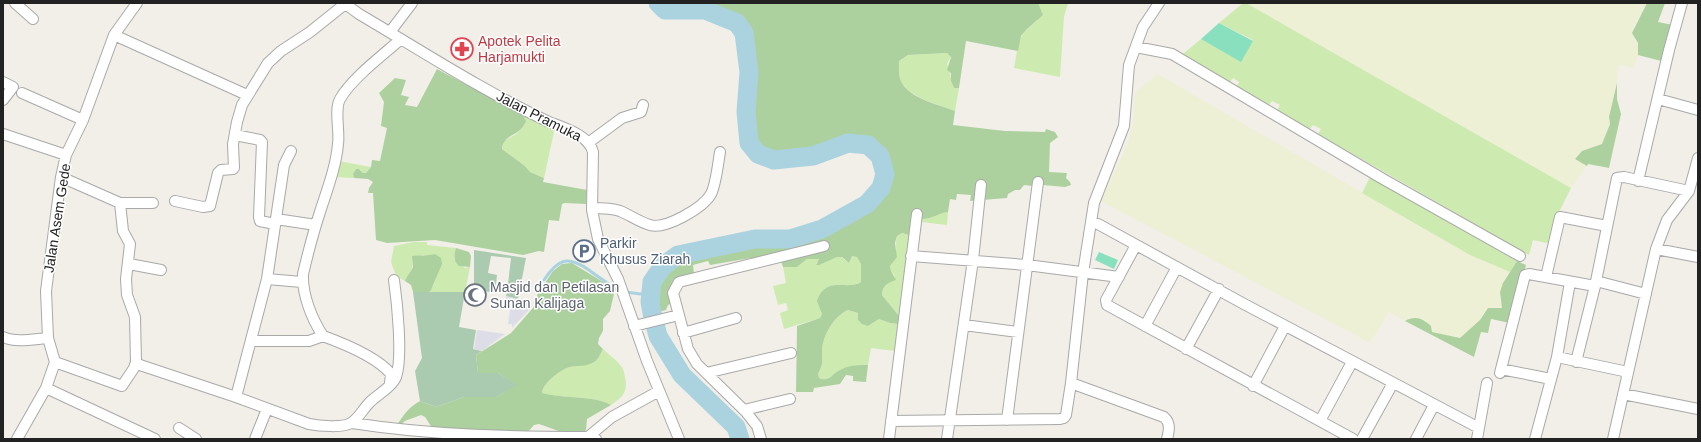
<svg xmlns="http://www.w3.org/2000/svg" width="1701" height="442" font-family="Arial,sans-serif">
<style>
.farmland{fill:#eef0d5}
.grass{fill:#cdebb0}
.forest{fill:#add19e}
.cemetery{fill:#aacbaf}
.pitch{fill:#88e0be}
.plaza{fill:#dddde8}
.lines{fill:none;stroke-linecap:round;stroke-linejoin:round}
.stream{stroke:#aad3df;stroke-width:3}
.river{stroke:#aad3df;stroke-width:19}
.minor-casing{stroke:#a9a9a9;stroke-width:12}
.minor{stroke:#fff;stroke-width:10}
.labels{text-anchor:middle;dominant-baseline:central;stroke-width:3;stroke-linejoin:round;paint-order:stroke}
.health-label{font-size:14px;fill:#be3a42;stroke:#fff;text-anchor:start}
.street-label{font-size:14px;fill:#222;stroke:#fff}
.service-label{font-size:14px;fill:#4e5e75;stroke:#fff;text-anchor:start}
.worship-label{font-size:14px;fill:#5b616d;stroke:#fff;text-anchor:start}
</style>
<rect width="100%" height="100%" fill="#f2efe9"/>
<!-- farmland -->
<path class="farmland" d="M1246,3H1647L1633,28L1638,43V55L1634,68L1618,65L1617,83L1609,117L1610,124L1606,136L1602,144L1582,151L1575,159L1587,166L1571,188Z
M1158,74L1470,255L1510,272L1503,283L1500,299L1502,308L1492,307L1484,312L1480,320L1460,338L1436,333L1432,331L1431,326L1408,319L1405,321L1389,312L1370,343L1101,201L1128,143L1133,122L1135,94L1139,89Z"/>
<!-- grass -->
<path class="grass" d="M1038,3H1068L1064,17L1060,77L1014,68C1019,44 1016,36 1037,21Z
M1243,3H1246L1571,188L1560,210L1551,244L1533,240L1529,255L1318,134L1321,129L1313,125L1309,130L1277,110L1280,105L1272,101L1269,105L1237,86L1239,82L1233,78L1230,82L1183,54L1201,39L1241,61L1253,40L1219,23Z
M947,53L951,56L947,64C951,72 950,80 954,88H959L955,111C940,105 911,98 902,83C898,77 899,68 899,61L908,55Z
M522,114L553,130L554,132L544,178L530,172L525,166L502,149L504,141L516,134L525,124Z
M339,161L371,167L366,173H363L360,169H356L353,174L354,178L334,177Z
M1370,177L1517,261L1510,272L1470,255L1362,193Z
M948,212L947,225L921,222L922,219C932,219 939,213 948,212Z
M902,233L912,236L899,316L882,295C883,286 888,282 895,276L891,271L890,266C900,254 894,248 897,236Z
M414,242H427V245L456,248L454,259L465,268L470,267L465,292H429L434,284L438,271L428,256L422,255L412,260C415,270 407,273 405,281L396,276L391,262L394,246Z
M852,256L858,257L861,264V282C855,287 840,284 830,287L820,307L822,314L820,318L784,329L780,313L788,310L786,303L778,305L773,286L786,283L783,267H797L807,259H819L816,264C824,264 836,255 841,257C843,258 846,261 849,263Z
M848,310L858,313L868,326L879,319L890,323L898,324L895,351L871,348L868,365C860,365 850,366 842,369C833,372 831,383 819,378L818,374C824,362 822,362 822,350C823,335 834,316 848,310Z
M603,349C609,355 616,359 621,366C624,369 624,373 625,377C628,392 623,397 611,405C594,395 563,399 542,393C542,384 561,369 570,367C587,363 594,368 603,349Z"/>
<!-- forest -->
<path class="forest" d="M667,3H1038L1043,15L1027,29L1021,36L1018,51L966,41L959,88H954L951,81V73L947,70L951,57L947,53L908,55L899,61C899,68 898,77 902,83C911,99 940,105 955,111L953,125L1005,131L1045,132L1046,129L1055,132L1058,137L1050,143L1049,172L1067,173L1066,178L1070,182L1071,185L1065,187L1043,185L1042,187L1024,185L1020,190H1015L1008,194L1007,198L970,201L971,195L957,194L956,200L950,199L948,212C939,213 932,219 922,219L912,236L902,233L897,236L895,243L897,257L890,266L891,271L896,280C887,283 883,285 882,295L899,316L898,324L890,323L879,319L868,326L862,324L858,320V313L848,310C834,316 823,335 822,350C822,362 824,362 818,374L819,378C830,383 833,372 842,369C849,365 860,365 868,365L866,382L853,381V376L846,375L840,384L814,388L813,392H796L797,326L820,318L822,314L817,301C826,275 848,291 861,282V264L857,257L852,256L849,263L842,257H837L819,265H816L819,259H807L797,267H783L781,261L828,244L824,241L765,258H751L710,265L708,261L693,265L694,274L677,278L670,292V304L668,305L666,310L658,312L657,302L658,284L668,270L680,261L755,246H790L825,235L871,209L887,191L891,174L886,153L871,139L847,137L811,150L775,153L761,149L755,141L753,112L755,72L750,31L742,19L706,4Z
M1647,3H1665L1658,22L1673,25L1665,62L1638,55V43L1632,33Z
M437,69L522,114L526,121C521,136 503,134 502,149L525,166L530,172L544,178L543,182L587,190L586,204L565,203L562,204L559,221L549,220L544,252L539,251L523,255L435,240L387,243L376,240L373,193H368L369,188L373,182L368,179L354,178L353,174L356,169H359L363,173H366L371,167L372,160L380,161L387,128L381,126L384,102L379,93L395,78L406,80L401,95L409,97L405,105L417,107Z
M1617,83V99L1621,114L1609,168L1588,164L1587,166L1575,159L1582,151L1602,144L1610,124L1609,117Z
M456,248L469,252L471,256L470,267L459,266C453,260 454,256 456,248Z
M435,254L441,258L442,264L431,290L429,292H413L411,285L405,281C407,275 412,270 413,267C413,263 412,260 412,256C420,255 428,256 435,254Z
M1517,261L1526,265L1510,323L1491,319L1488,333L1481,332L1474,357L1405,321C1416,315 1423,319 1431,326L1432,332L1460,338L1480,320L1488,308H1502L1500,292L1503,283Z
M572,263L603,282L610,287L614,294L610,311L603,319V331L599,338L598,344L603,349C600,354 598,361 592,363C585,367 577,365 570,367C561,369 542,384 542,393C564,399 594,395 611,405L587,419L586,430L581,435L567,434L539,424L534,425L528,432L433,429L425,417L421,415L405,421L399,426L397,425C405,413 408,408 420,401L436,407L464,397H496L516,385L498,373H478L476,355L511,333L539,301L537,295L553,271L562,264Z"/>
<!-- cemetery -->
<path class="cemetery" d="M474,250L526,258L518,299L506,296L509,285L508,284L511,258L491,256L488,273L497,275L495,293L474,289Z
M413,292H465L459,327L476,330L473,349L482,351L476,355L478,373H498L517,385L496,397H464L436,407L420,401L415,371L422,358Z"/>
<!-- pitch -->
<path class="pitch" d="M1219,23L1253,41L1241,62L1201,39Z
M1099,252L1118,260L1114,269L1095,260Z"/>
<!-- plaza -->
<path class="plaza" d="M506,296L520,300L522,298L529,303L527,306L531,308L512,328V324H508L511,303L505,302Z
M477,330L505,334L482,351L474,349Z"/>
<g class="lines">
<!-- stream -->
<path class="stream" d="M544,280C558,259 567,255 589,270C598,277 608,283 617,290L620,291
M626,292L640,294L651,292"/>
<!-- river -->
<path class="river" d="M658,3L665,10H705L737,23L744,33L749,72L746,112L749,143L758,154L774,160L813,156L848,143L868,145L880,156L885,174L881,188L867,204L822,229L790,239H755L678,255L663,266L652,282L650,302L652,313L658,336L682,375L736,427L740,439"/>
<!-- minor casing -->
<g class="minor-casing">
<path id="minor" d="M15,3L33,19
M344,3L359,14C422,51 483,91 549,122C564,128 589,135 593,152L592,210L598,239L618,279L647,361L679,439
M390,32L412,3
M114,35L247,95
M1136,47L1172,54L1383,179L1520,256
M3,82L13,87L3,100
M22,93L83,120
M1658,99L1698,110
M3,134L66,155
M235,135L260,140L262,142L259,217L260,221L275,224
M588,143L622,118L641,112L643,105
M1638,181L1669,50L1682,3
M175,201L203,207L210,206L218,173L221,170L233,169L234,168L233,144L237,122L242,105L268,63L281,51L310,32L345,4
M120,203H153
M592,208C601,208 611,208 620,211C630,215 639,222 650,225C665,230 703,208 711,194C716,184 718,164 720,152
M276,219L316,225
M1098,224L1244,304L1479,428
M1136,245L1106,300L1107,305L1353,439
M1656,249L1698,257
M911,256L1027,265L1119,277
M129,264L161,270
M1546,277L1560,217L1607,226
M267,279L302,282
M1596,281L1646,294
M964,325L1018,332
M634,326L679,315
M1145,326L1177,267
M683,333L736,318
M3,337C16,343 34,339 48,338
M251,341H309L323,336
M1186,349L1219,289
M1557,357L1628,372
M55,362L122,386L134,368L136,362L135,317L127,295L126,279L130,244L123,231L120,203L61,177
M136,362L140,365L236,397L309,424C319,426 343,428 351,423C359,418 363,409 370,402C377,395 392,387 396,377C403,358 397,301 394,280
M1576,362L1595,286L1617,178L1624,177L1689,191
M1501,369L1551,379
M706,373L791,353
M1500,373L1525,275L1529,274L1595,286
M390,383L391,374C377,357 345,344 323,336C312,319 302,295 303,274C308,253 313,233 320,212C327,190 336,167 338,144C340,131 334,110 340,99C352,78 383,55 401,39
M1071,383L1164,417C1171,423 1169,431 1167,439
M1253,386L1285,326
M46,388L155,439
M1623,394L1698,409
M236,397L267,279L284,165L291,151
M744,410L790,399
M1007,420L1038,182
M891,421L1060,419L1064,418L1066,415L1071,383L1083,273L1094,203L1124,126L1129,65L1143,27L1159,3
M1320,421L1352,362
M352,423C430,435 509,437 588,437L596,439
M179,428L196,439
M588,437L612,417L659,391
M17,439L46,388L55,362L48,338L46,291L61,177L66,155L83,120L114,35L137,3
M255,439L267,409
M761,439L757,426L746,412L697,364L688,349L673,293L679,282L824,246
M889,439L917,214
M947,439L973,260L981,185
M1362,439L1393,383
M1416,439L1434,405
M1477,439L1487,383
M1535,439L1557,357L1570,282
M1613,439L1656,249L1667,220L1689,191L1698,158"/>
</g>
<!-- minor -->
<use href="#minor" class="minor"/>
</g>
<!-- icons -->
<defs>
<g id="pharmacy-ring" transform="scale(1.15)"><circle r="9.5" fill="#fff" stroke="#e0444e" stroke-width="1.5"/><path d="M-2-6h4v4h4v4h-4v4h-4v-4h-4v-4h4Z" fill="#e0444e"/></g>
<g id="parking-ring" transform="scale(1.15)"><circle r="9.5" fill="#fff" stroke="#5c6f8a" stroke-width="1.5"/><path d="M-3.5-5.5H1a3.5 3.5 0 0 1 0 7H-1V5.5H-3.5ZM-1-3.4V-.6H.8a1.4 1.4 0 0 0 0-2.8Z" fill="#5c6f8a"/></g>
<g id="mosque-ring" transform="scale(1.15)"><circle r="9.5" fill="#fff" stroke="#6b7280" stroke-width="1.5"/><path d="M3.5-4.9A6 6 0 1 0 3.5 4.9A5 5 0 1 1 3.5-4.9Z" fill="#6b7280"/></g>
</defs>
<g fill-rule="evenodd">
<use href="#pharmacy-ring" x="462" y="49"/>
<use href="#parking-ring" x="584" y="251"/>
<use href="#mosque-ring" x="475" y="295"/>
</g>
<g class="labels">
<!-- health labels -->
<g class="health-label">
<text x="478" y="41">Apotek Pelita<tspan x="478" dy="16">Harjamukti</tspan></text>
</g>
<!-- street labels -->
<g class="street-label">
<text transform="translate(539 116) rotate(27)">Jalan Pramuka</text>
<text transform="translate(57 218) rotate(-81)">Jalan Asem Gede</text>
</g>
<!-- service labels -->
<g class="service-label">
<text x="600" y="243">Parkir<tspan x="600" dy="16">Khusus Ziarah</tspan></text>
</g>
<!-- worship labels -->
<g class="worship-label">
<text x="490" y="287">Masjid dan Petilasan<tspan x="490" dy="16">Sunan Kalijaga</tspan></text>
</g>
</g>
<!-- border -->
<rect width="1701" height="442" fill="none" stroke="#222222" stroke-width="8"/>
</svg>
